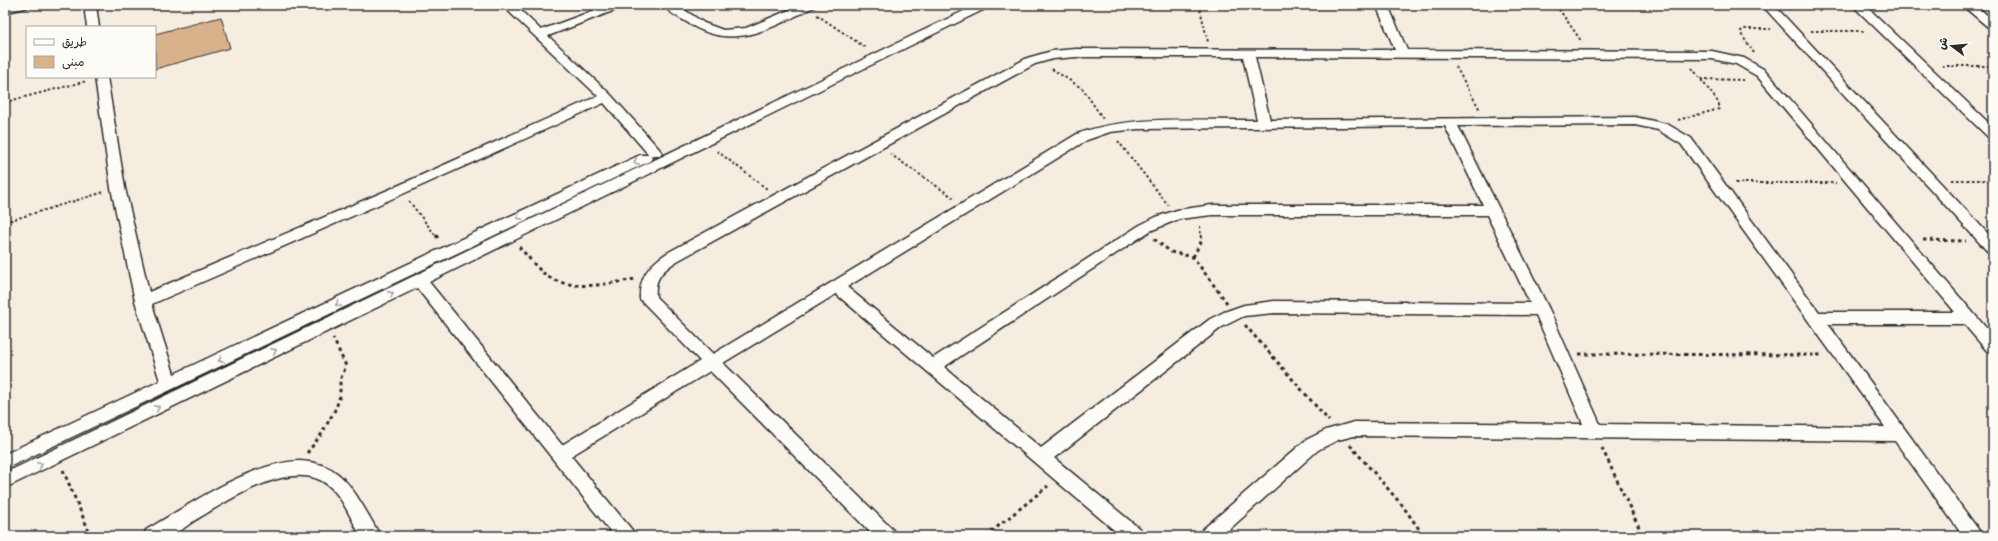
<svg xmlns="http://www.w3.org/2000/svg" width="1998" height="541" font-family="Pangolin,'Playpen Sans Arabic',sans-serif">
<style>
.building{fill:#d9b28b;stroke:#2b2b2b}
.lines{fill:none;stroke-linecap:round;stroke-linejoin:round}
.minor-casing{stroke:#2b2b2b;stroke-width:3}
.path-far1{stroke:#2b2b2b;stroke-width:2;stroke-dasharray:2.5 2.5;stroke-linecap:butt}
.path{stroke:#2b2b2b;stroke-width:3;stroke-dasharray:3.5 3.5;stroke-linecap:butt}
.minor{fill:#fdfcf7;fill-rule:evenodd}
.oneway{stroke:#9e9e9b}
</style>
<rect width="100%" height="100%" fill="#f6ede1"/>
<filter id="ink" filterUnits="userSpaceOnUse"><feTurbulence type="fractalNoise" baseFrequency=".025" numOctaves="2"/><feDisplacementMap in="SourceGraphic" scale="8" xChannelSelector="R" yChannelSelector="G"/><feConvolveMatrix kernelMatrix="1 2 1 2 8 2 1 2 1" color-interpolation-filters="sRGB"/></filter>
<g filter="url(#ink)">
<!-- building -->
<path class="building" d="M221,17L230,48L155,69V34Z"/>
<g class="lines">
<!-- minor casing -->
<g class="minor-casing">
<path id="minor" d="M11,5H30L28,7L5,13V7Z
M84,5H96L99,27H87Z
M502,5H515L541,30L609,5H625L623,7L548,36L610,94L660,150L662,153L660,156H650L652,158L650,161L5,469V454L160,381L135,301L111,188L95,77H107L125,188L149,292L395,187L598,96ZM604,103L649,155H640L174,374L152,304L405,193Z
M663,5H677L704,23L723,30L746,28L801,5H816L814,7C769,29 732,53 685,21C678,17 668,12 663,5Z
M976,5H991L989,7L429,282L562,445L700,361L640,299C639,277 649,265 667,253L1027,58L1052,51L1076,49L1395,50L1376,5H1388L1407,50L1712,51L1744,58L1765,70L1993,336V353L1987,351L1964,324H1828L1983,536H1963L1895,441L1354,436L1338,440L1318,450L1222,536H1200L1202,530L1306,440L1326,430L1354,422L1583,424L1536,315L1274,313L1244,316L1222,327L1054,458L1141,530L1143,536H1121L836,294L723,363L893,530L895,536H874L710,371L571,456L632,530L634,536H614L417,288L5,488V473ZM1076,57H1243L1257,120C1201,121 1130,114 1077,134L713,354L656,297C654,278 662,271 677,261L1035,64L1053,59ZM1255,57L1712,59L1736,64L1757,76L1955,312H1819L1691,138L1667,124L1635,117L1270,120ZM1635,125L1658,130L1681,144L1885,427L1600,424L1549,309L1458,126ZM1445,126L1483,205H1212L1177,210L1156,217L1140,225L933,358L847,287L1087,140L1110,132L1138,129ZM1212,215H1487L1530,303L1274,301L1244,305L1224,312L1210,319L1041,448L944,367L1150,231L1179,219Z
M1762,5H1774L1993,239V253L1988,252Z
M1852,5H1865L1993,127V138L1988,137Z
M1962,5H1975L1993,20V29L1989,28Z
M300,461C334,463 347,479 363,506C369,516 375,526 380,536H361C351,520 343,497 328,485C293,456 225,502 194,521C187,525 177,535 168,536C160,537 151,536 144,536L146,530C189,505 250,462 300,461Z"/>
</g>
<!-- path-far1 -->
<path class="path-far1" d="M1199,5L1208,42
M1556,5L1582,42
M817,15L866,48
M1811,31H1866
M1754,53L1741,34V31L1744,29H1771
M1942,66H1993
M1456,67L1480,110
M1052,69L1083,89L1103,119
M1701,79L1744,80
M5,102L87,81
M1678,120L1719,109V104L1716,99L1692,68
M1118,141L1168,205
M717,151L767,189
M890,154L954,198
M1952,180H1993
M1735,183H1836
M409,201L436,236
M5,222L104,192
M1200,226L1201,236"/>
<!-- path -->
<path class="path" d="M436,235L439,240
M1154,239L1171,252L1193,257L1227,303
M1923,240L1966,241
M519,247C528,256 536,268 547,276C573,292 607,284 635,279
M1193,257L1202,240L1201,235
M1245,325L1329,421
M1579,354L1822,355
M1350,445L1402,505L1424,536
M1602,448L1643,536
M307,453L321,435L336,408L340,396V380L346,366L333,338
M63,470L91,536
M986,536L1048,486"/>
<!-- minor -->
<use href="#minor" class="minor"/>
</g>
<!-- one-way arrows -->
<defs><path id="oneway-chevron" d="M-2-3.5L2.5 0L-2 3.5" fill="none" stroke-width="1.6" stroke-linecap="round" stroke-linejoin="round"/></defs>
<g class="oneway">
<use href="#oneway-chevron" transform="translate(636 162) rotate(155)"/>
<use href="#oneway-chevron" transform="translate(519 217) rotate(155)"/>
<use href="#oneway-chevron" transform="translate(391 294) rotate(-26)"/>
<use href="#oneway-chevron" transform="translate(338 304) rotate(154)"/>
<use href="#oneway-chevron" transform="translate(274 351) rotate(-26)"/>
<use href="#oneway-chevron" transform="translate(221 360) rotate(154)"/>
<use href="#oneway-chevron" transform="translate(157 408) rotate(-26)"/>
<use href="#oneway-chevron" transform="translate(40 465) rotate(-25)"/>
</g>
</g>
<!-- margin -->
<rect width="1998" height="541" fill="none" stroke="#fdfcf7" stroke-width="20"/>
<rect x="10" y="10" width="1978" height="521" fill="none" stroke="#2b2b2b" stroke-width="1.5" filter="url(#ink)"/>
<!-- legend -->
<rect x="26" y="26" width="130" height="52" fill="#fdfcf7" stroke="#a9a8a5"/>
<rect x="34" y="39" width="20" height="6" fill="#fdfcf7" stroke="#a9a8a5"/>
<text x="62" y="46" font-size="12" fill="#2b2b2b">طريق</text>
<rect x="34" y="56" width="20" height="12" fill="#d9b28b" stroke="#a9a8a5"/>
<text x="62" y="66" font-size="12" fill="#2b2b2b">مبنى</text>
<!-- north arrow -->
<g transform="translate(1952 46) rotate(286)" stroke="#fdfcf7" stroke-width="3" paint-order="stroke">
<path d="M0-3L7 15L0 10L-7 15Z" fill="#2b2b2b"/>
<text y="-6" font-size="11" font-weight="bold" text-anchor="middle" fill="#2b2b2b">ش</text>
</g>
</svg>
